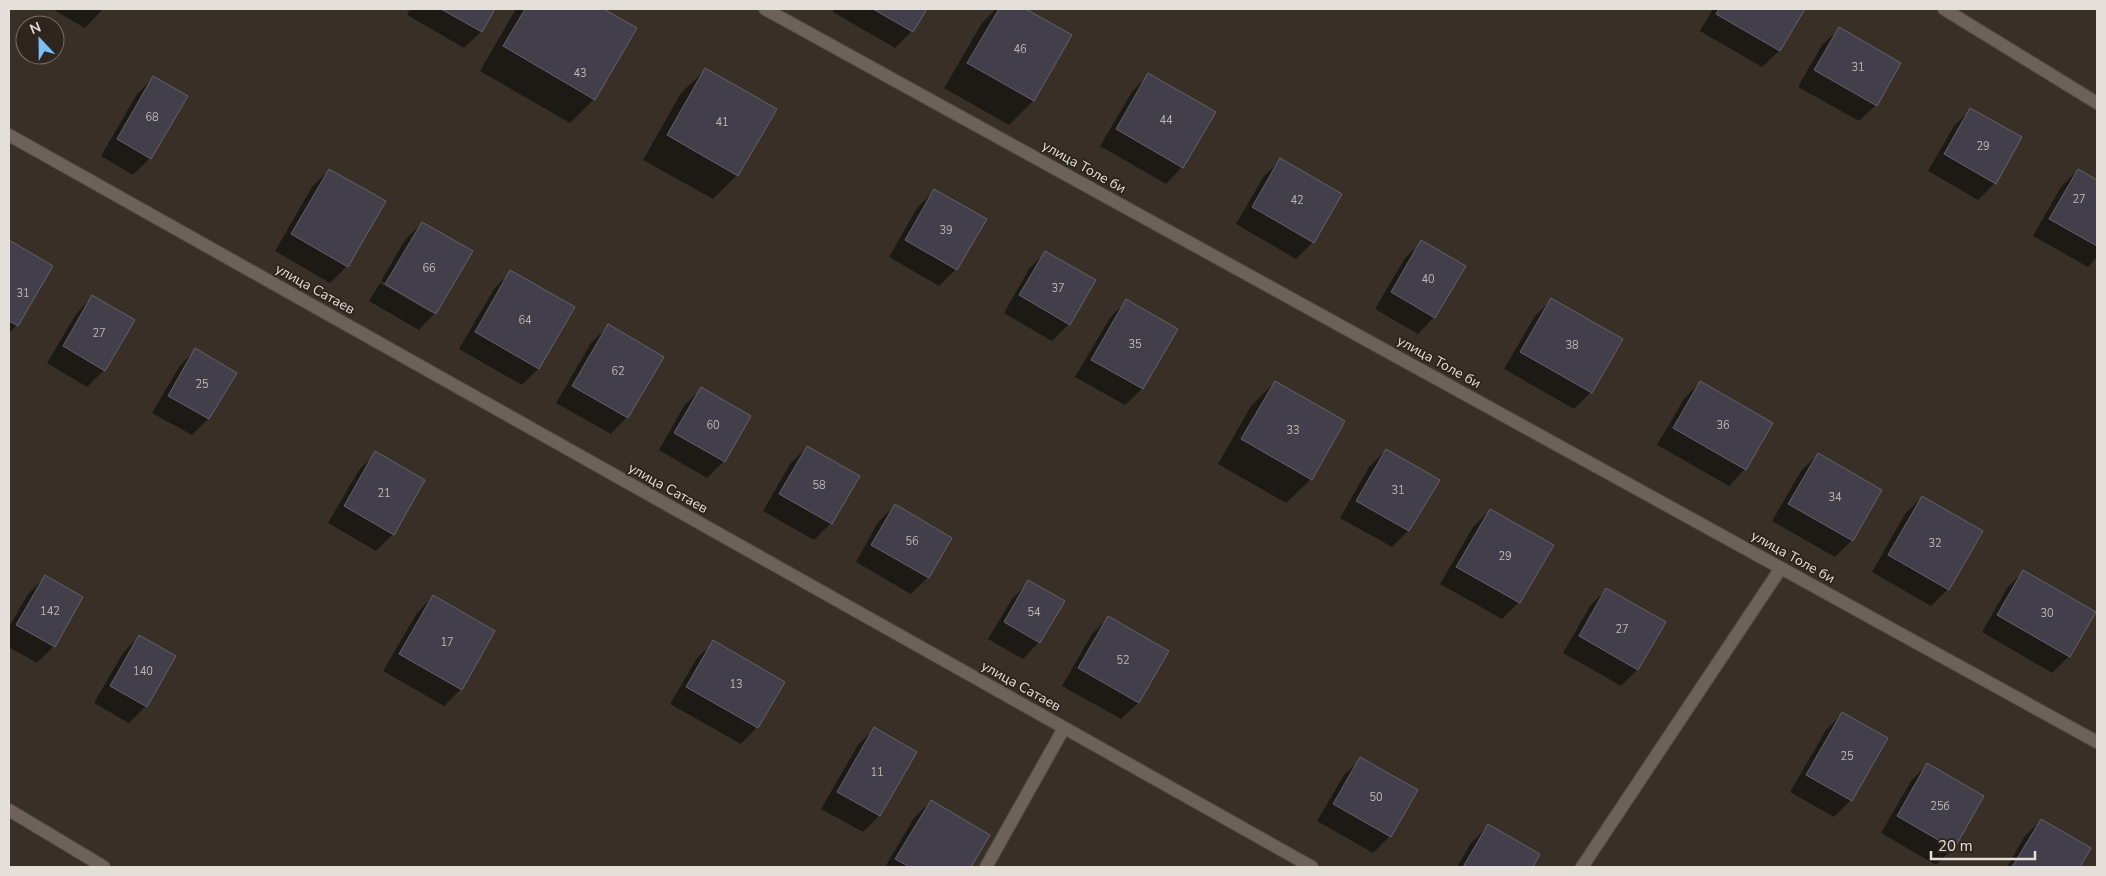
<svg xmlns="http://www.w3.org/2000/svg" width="2106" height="876" font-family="'Nunito Sans',sans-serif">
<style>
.shadow{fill:#0007}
.building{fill:#433f4a;stroke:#65616d}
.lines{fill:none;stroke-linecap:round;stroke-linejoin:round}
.minor-casing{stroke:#534c45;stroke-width:14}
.minor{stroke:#6c6259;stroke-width:12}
.labels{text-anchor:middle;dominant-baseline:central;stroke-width:4;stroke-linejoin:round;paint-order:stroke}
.number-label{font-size:11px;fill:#bcb7b6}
.street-label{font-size:14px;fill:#e5dfda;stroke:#2e261e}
</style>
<rect width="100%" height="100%" fill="#383027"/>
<!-- shadow -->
<path class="shadow" d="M52,9H103L85,28Z
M410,9H494L481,32L464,48L407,15Z
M516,9H602L636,28L594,99L570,123L480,71Z
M835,9H925L912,31L895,48L833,12Z
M996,9H1023L1070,36L1033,101L1009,125L944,88L982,23Z
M1713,9H1804L1779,51L1762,67L1700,31Z
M1839,29L1876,105L1859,121L1798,87L1822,45Z
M706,69L737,175L713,199L643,160L681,93Z
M1148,75L1182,167L1166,184L1100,146L1132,92Z
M154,77L150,158L133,175L101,156L137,94Z
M1971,109L1995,183L1978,200L1928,171L1954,126Z
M1281,160L1313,242L1296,259L1236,224L1264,176Z
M329,170L384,202L347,266L330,283L275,251L312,187Z
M2078,170L2097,181V257L2088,267L2033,236L2061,187Z
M934,191L956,269L939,286L889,257L917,208Z
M422,223L435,313L419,330L369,301L380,283L432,313V310L381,281L405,240Z
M9,241L51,266L17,325L9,333Z
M1422,242L1434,317L1418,334L1375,309L1405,258Z
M1046,252L1069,324L1052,341L1004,313L1029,269Z
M510,272L538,369L522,385L459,349L494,289Z
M92,297L104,370L87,387L47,363L76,314Z
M1552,299L1621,339L1591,392L1574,409L1504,369L1535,316Z
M1126,301L1176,329L1142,389L1125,405L1075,377L1110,318Z
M608,326L627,417L611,434L556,403L591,343Z
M195,350L235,373L208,419L192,435L152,413L179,367Z
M1275,382L1311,479L1286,503L1218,464L1251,406Z
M1700,382L1745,469L1729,486L1657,445L1684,399Z
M701,389L724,461L707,478L659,450L684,406Z
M807,447L831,523L814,540L763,511L790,464Z
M1386,450L1438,480L1408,531L1392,547L1340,518L1369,467Z
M376,453L393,534L376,551L328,523L359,470Z
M1818,454L1881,490L1852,540L1835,557L1772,521L1801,471Z
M1922,497L1948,589L1931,606L1872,572L1905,514Z
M895,506L928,577L911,594L856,562L878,522Z
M1490,510L1552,546L1519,602L1502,619L1440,584L1473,527Z
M2024,571L2069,656L2052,673L1982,632L2007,588Z
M45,577L54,646L37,663L9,647V627L28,594Z
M1029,582L1039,642L1023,659L988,639L1012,599Z
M1607,589L1637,670L1621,686L1563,653L1590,606Z
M433,596L461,689L444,706L383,671L417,613Z
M1108,618L1167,652L1138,703L1121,719L1062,686L1092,634Z
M139,636L146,706L129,723L94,703L123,653Z
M714,642L757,727L741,744L670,704L697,658Z
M1843,713L1851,800L1834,817L1790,792L1826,730Z
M874,729L916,752L879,816L863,832L821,809L858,745Z
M1361,759L1390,836L1373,853L1317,821L1344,775Z
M1927,765L1953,848L1936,865L1881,833L1911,781Z
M931,801L988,836L969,867H885L914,818Z
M2041,820L2090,848L2079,867H2007L2024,837Z
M1488,826L1539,855L1531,867H1457L1471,843Z"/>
<!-- building -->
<path class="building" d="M441,9H495L482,32Z
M525,9H604L637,28L595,100L503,46Z
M873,9H927L913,32Z
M999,9H1026L1072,35L1034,101L967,63Z
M1719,9H1805L1780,51L1716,14Z
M1839,27L1901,63L1877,106L1814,70Z
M705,68L777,109L738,176L667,135Z
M1148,73L1216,112L1183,168L1116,129Z
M153,76L188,96L151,159L117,139Z
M1970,108L2022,137L1996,184L1944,154Z
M1280,158L1342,194L1314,243L1252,207Z
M329,169L386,201L348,267L291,234Z
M2078,169L2097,180V246L2049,219Z
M934,189L987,219L957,270L905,240Z
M422,222L473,251L436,314L385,284Z
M9,240L53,266L18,326L9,321Z
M1421,240L1466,266L1435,318L1391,292Z
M1045,251L1096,280L1070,325L1019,295Z
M510,270L575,307L539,369L475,332Z
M92,295L135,320L105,371L63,346Z
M1551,298L1623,339L1592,393L1520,352Z
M1126,299L1178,329L1143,389L1091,360Z
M608,324L664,357L628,418L572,386Z
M195,348L237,373L209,419L168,396Z
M1275,381L1345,421L1312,480L1241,439Z
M1700,381L1773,423L1746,470L1673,428Z
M701,387L751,416L725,462L674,433Z
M807,446L860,476L832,524L779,494Z
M1386,449L1440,480L1409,531L1356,501Z
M375,451L425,480L394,535L344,506Z
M1818,453L1882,490L1853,541L1788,504Z
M1922,496L1983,531L1949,590L1888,555Z
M895,504L952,538L929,578L871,545Z
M1490,509L1554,545L1520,603L1456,567Z
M2023,570L2096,612L2070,657L1997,615Z
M45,575L83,597L55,647L16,625Z
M1028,580L1065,601L1040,643L1004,622Z
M1606,588L1666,622L1638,670L1579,636Z
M433,595L495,631L462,690L399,654Z
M1108,616L1169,651L1139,703L1078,668Z
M139,635L176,656L147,707L110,686Z
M713,640L785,682L758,728L686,687Z
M1842,712L1888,738L1852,801L1806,775Z
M874,727L917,752L880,816L837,792Z
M1360,757L1418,790L1391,837L1333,804Z
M1927,763L1984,796L1954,849L1897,816Z
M931,800L990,835L971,867H910L895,859Z
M2041,819L2091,848L2080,867H2012Z
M1488,824L1540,854L1533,867H1463Z"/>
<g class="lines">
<!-- minor casing -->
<g class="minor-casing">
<path id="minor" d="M765,9L2097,742
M1944,9L2097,103
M9,135L1312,867
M9,810L104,867
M986,867L1064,728
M1582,867L1781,568"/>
</g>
<!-- minor -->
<use href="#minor" class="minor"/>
</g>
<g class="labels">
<!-- number labels -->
<g class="number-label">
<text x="1020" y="49">46</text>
<text x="1858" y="67">31</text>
<text x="580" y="73">43</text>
<text x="152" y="117">68</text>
<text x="1166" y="120">44</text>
<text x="722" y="122">41</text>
<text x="1983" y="146">29</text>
<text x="2079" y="199">27</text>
<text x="1297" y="200">42</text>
<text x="946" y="230">39</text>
<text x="429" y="268">66</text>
<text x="1428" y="279">40</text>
<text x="1058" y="288">37</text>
<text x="23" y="293">31</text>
<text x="525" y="320">64</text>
<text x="99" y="333">27</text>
<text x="1135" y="344">35</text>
<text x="1572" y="345">38</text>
<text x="618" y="371">62</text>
<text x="202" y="384">25</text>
<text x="713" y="425">60</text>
<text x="1723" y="425">36</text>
<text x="1293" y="430">33</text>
<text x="819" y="485">58</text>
<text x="1398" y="490">31</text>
<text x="384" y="493">21</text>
<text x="1835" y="497">34</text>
<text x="912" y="541">56</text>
<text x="1935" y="543">32</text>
<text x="1505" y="556">29</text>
<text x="50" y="611">142</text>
<text x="1034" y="612">54</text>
<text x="2047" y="613">30</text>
<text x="1622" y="629">27</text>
<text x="447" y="642">17</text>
<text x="1123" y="660">52</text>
<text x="143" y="671">140</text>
<text x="736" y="684">13</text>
<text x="1847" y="756">25</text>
<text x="877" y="772">11</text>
<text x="1376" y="797">50</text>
<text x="1940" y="806">25б</text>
</g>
<!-- street labels -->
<g class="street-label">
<text transform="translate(1084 167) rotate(29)">улица Толе би</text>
<text transform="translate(315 289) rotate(29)">улица Сатаев</text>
<text transform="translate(1439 362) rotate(29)">улица Толе би</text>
<text transform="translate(668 488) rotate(29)">улица Сатаев</text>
<text transform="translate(1793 557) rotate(29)">улица Толе би</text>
<text transform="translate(1021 686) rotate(29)">улица Сатаев</text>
</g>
</g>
<!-- border -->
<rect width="2106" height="876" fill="none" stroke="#e5dfda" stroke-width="20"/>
<!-- north arrow -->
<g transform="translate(40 40) rotate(338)"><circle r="24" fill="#2e261e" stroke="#777069"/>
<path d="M0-4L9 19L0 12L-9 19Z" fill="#7bbef8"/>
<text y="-8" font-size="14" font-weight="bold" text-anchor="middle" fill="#e5dfda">N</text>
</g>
<!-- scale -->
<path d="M1931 851v8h104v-8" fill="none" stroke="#e5dfda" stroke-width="2.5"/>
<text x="1938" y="851" font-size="15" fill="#e5dfda" stroke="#2e261e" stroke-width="4" paint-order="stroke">20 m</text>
</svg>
